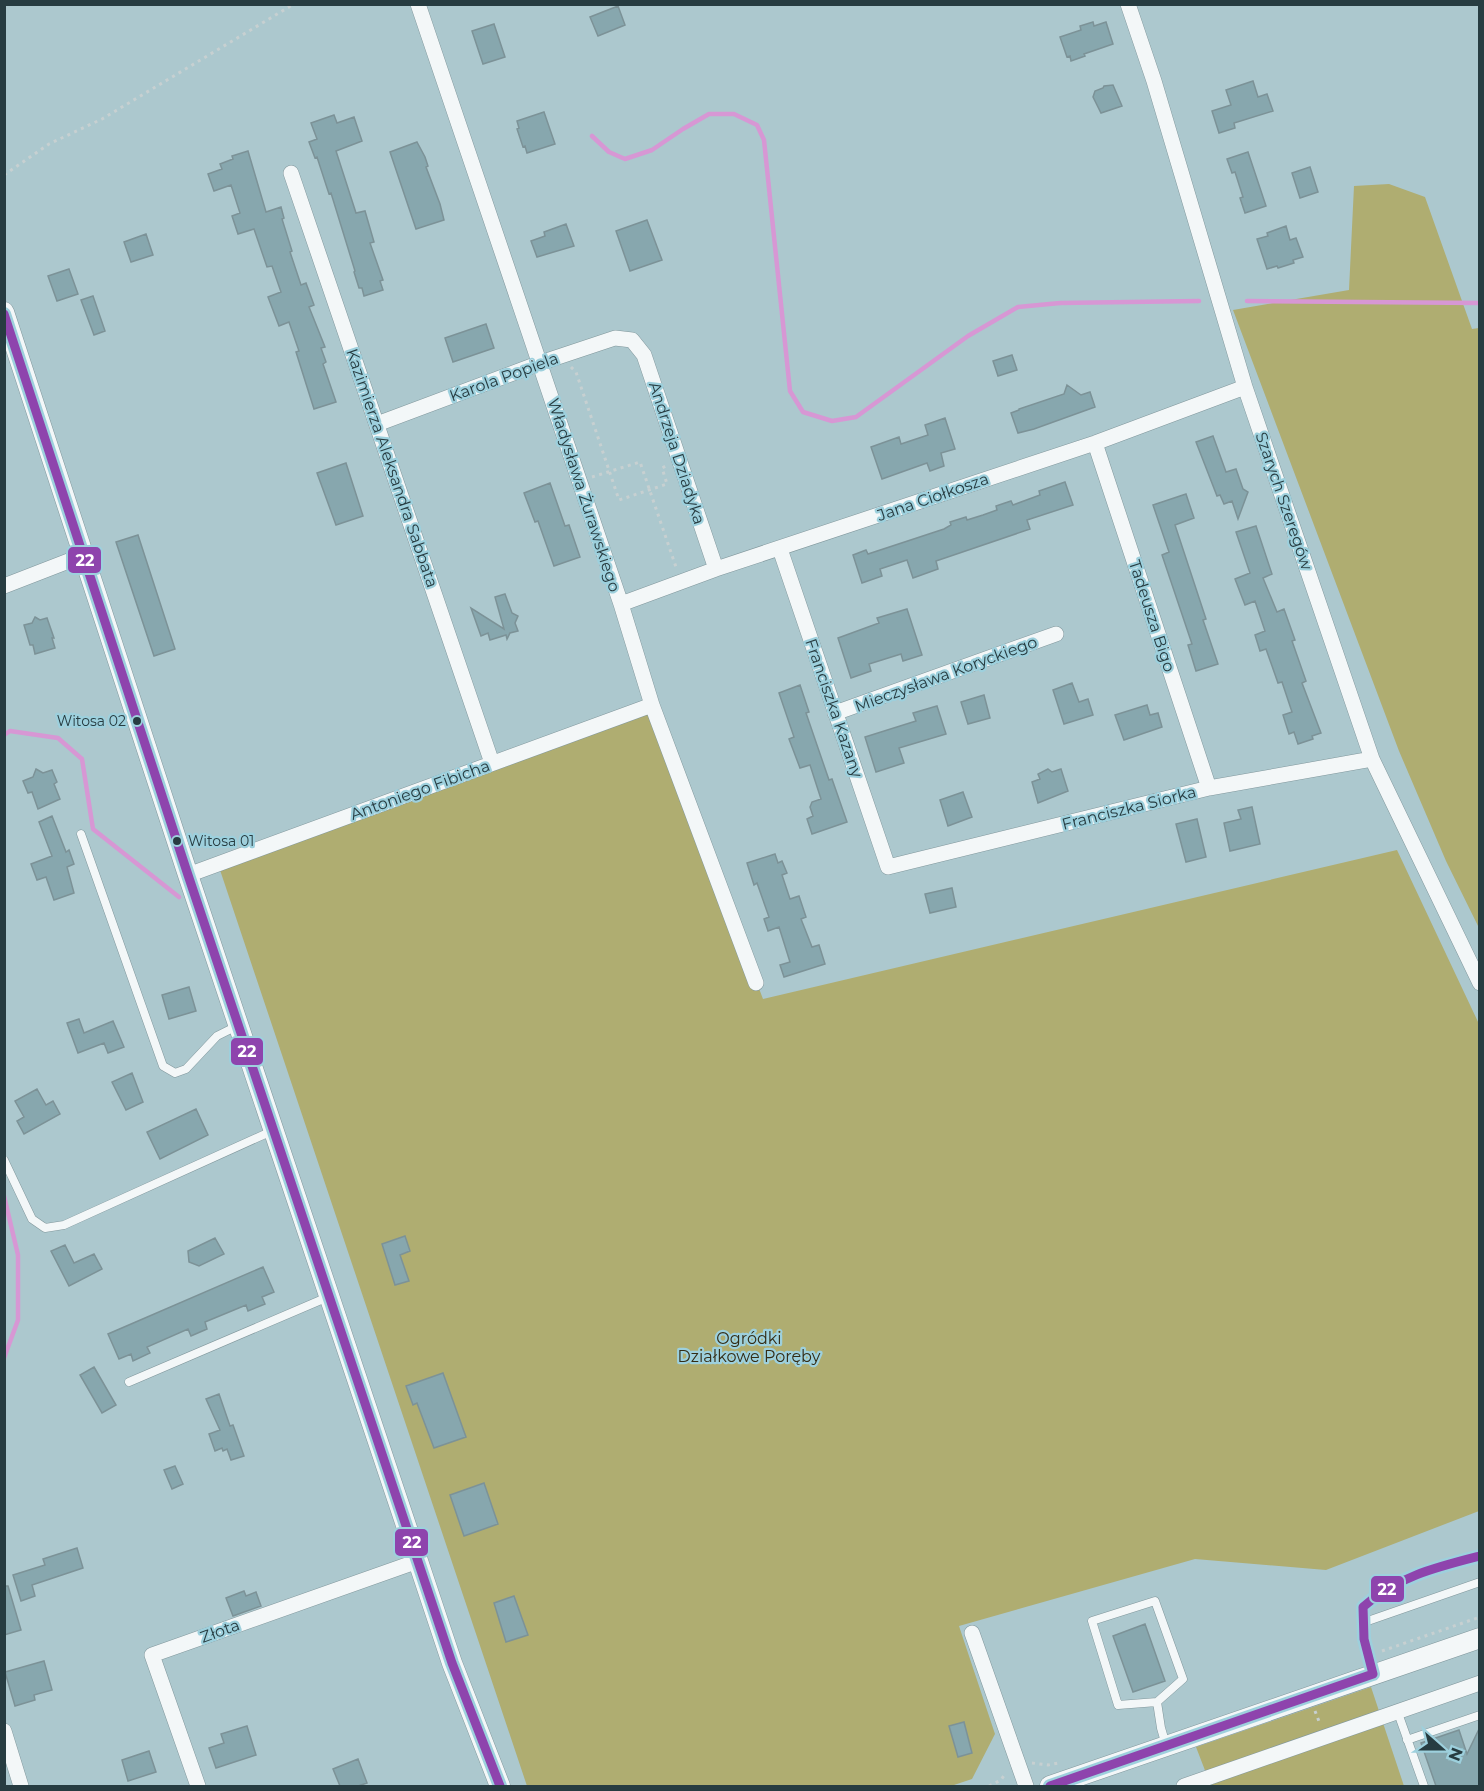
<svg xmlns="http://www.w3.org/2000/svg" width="1484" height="1791" font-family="Montserrat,sans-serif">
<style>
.green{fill:#afad71}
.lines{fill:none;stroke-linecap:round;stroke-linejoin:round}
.stream{stroke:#d797d4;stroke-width:4.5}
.building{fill:#87a7ae;stroke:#7c9297;stroke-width:1.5}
.service-casing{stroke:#81979c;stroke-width:9}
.minor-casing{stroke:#81979c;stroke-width:16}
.tertiary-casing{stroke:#81979c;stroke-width:21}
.path{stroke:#c7d0d1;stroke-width:3;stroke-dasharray:3 4.5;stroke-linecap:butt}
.service{stroke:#f3f7f8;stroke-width:8}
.minor{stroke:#f3f7f8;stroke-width:15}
.tertiary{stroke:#f3f7f8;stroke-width:20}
.bus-1-casing{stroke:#9dd0dd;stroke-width:14}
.bus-1{stroke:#8e44ad;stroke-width:9}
.bus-dot{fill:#273c41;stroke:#9dd0dd;stroke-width:2}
.labels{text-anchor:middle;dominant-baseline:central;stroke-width:4.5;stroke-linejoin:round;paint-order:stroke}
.bus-label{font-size:14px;fill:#273c41;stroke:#9dd0dd;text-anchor:end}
.street-label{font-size:16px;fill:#273c41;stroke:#9dd0dd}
.park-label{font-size:16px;fill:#332c15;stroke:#9dd0dd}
.line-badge{stroke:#9dd0dd;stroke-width:2}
.badge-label{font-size:16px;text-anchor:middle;font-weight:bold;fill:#fff}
</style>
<rect width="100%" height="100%" fill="#acc8ce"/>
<!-- green -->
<path class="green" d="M1389,184L1425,197L1472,329L1479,328V928L1446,861L1399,751L1233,310L1349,290L1354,186Z
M652,705L763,999L1397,850L1479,1024V1511L1326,1570L1195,1559L959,1626L995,1734L972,1779L951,1786H527L218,864Z
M1371,1687L1404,1786H1211L1196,1747Z"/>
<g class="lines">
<!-- stream -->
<path class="stream" d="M592,136L609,152L625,159L652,150L683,129L709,114H734L757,125L764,140L790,391L803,412L832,421L856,417L968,336L1018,307L1060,303L1199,301
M1247,301L1480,303
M4,735L10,731L58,738L82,759L93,829L179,897
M4,1196L18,1255V1320L4,1358"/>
</g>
<!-- building -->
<path class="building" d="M618,6L625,25L598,36L590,17Z
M1093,22L1094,26L1106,22L1113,44L1084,54L1085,56L1071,61L1070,56L1067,57L1060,37L1081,30L1080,26Z
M494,24L505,57L483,64L472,31Z
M1253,81L1258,97L1267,94L1273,111L1234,123L1235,128L1219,133L1212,111L1231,105L1226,90Z
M1113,85L1122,106L1101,113L1093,97L1095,91L1103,88L1104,86Z
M544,112L555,144L527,153L525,146L523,147L517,129L519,128L517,121Z
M334,115L337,123L354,117L362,141L336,151L356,213L365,211L374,242L370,243L383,280L380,281L383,290L364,296L362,288H359L354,272L355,271L331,193L329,194L317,157L315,158L309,142L317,139L311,123Z
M417,142L425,157L428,166L426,167L440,204L444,220L416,229L390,152Z
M248,151L266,212L281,207L284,218L282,219L292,251L290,252L301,285L306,283L314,305L309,307L325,347L321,348L326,362L323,364L336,402L314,409L296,352L299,351L289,322L279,326L268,297L281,292L272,266L267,267L254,229L238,234L232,216L240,213L231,185L214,191L208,174L222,169L220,164L233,159L232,156Z
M1248,152L1266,206L1245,213L1240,198L1243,197L1235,172L1232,173L1227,159Z
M1310,167L1318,192L1300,198L1292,173Z
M647,220L662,260L630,271L616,231Z
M566,224L574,246L537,257L531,241L545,236L544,232Z
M1286,226L1290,240L1296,238L1303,257L1293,260L1294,263L1278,268L1277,266L1267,269L1257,239L1268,236L1267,233Z
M146,234L153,255L131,262L124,242Z
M69,269L78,294L57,301L48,276Z
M93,296L105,331L94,335L81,300Z
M486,324L494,348L453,362L445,338Z
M1012,355L1017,370L998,376L993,361Z
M1067,385L1081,395L1090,392L1095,407L1034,429L1018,433L1011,413L1019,410V409L1064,394Z
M945,418L955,449L941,453L944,466L930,471L927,463L882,479L871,447L899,437L901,444L928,435L925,425Z
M1213,436L1226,472L1236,469L1243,489L1248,492L1238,519L1232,501L1224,504L1220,495L1217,496L1196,442Z
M346,463L363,516L336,525L317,473Z
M1065,482L1073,505L1027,520L1030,529L936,561L938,569L913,578L907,560L880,569L882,576L862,583L853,555L866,550L868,554L944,529L951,525L950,522L966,517L967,520L983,515L997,510L996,506L1011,501L1013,505L1040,495L1039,491Z
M550,483L565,526L569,525L580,557L554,566L538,521L535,522L524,493Z
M1186,494L1194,518L1175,525L1206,619L1203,620L1218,664L1196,671L1188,645L1192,644L1162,555L1169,552L1153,505Z
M1256,526L1272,574L1263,578L1277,612L1284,609L1295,640L1292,641L1306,681L1302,683L1321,733L1312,736L1313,739L1298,744L1294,732L1289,734L1283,715L1292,712L1282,682L1278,683L1266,649L1260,651L1255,635L1265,631L1255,601L1245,605L1235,579L1250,573L1236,532Z
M138,535L175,649L154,656L116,542Z
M505,594L512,613L518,616L515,623L518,631L510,633L507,639L506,635L490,640L488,633L481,636L471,608L504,629L495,597Z
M907,609L922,655L903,661L901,654L869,664L871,671L851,678L838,638L879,623L877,618Z
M35,617L40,620L47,618L54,638H52L55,648L35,654L33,645H30L24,625L32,623Z
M1072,683L1079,702L1088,699L1093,715L1064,724L1053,690Z
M800,685L809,712L806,713L829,780L832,779L847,822L812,834L807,819L813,816L810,807L812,802L821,799L810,765L800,768L789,739L794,737L779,693Z
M984,695L990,718L968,724L961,702Z
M1147,705L1150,715L1158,713L1162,727L1124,740L1115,715Z
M937,706L946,734L899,748L904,763L876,772L865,737L916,721L913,713Z
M36,769L43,773L52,770L57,782L54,784L60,799L38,809L32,792L28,793L23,781L33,777Z
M1048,769L1052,772L1061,769L1068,791L1038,803L1032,782L1040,779L1038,774Z
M963,792L972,817L948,826L940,800Z
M1252,807L1260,844L1230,851L1224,823L1241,819L1238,810Z
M52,816L66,852L69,850L74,864L67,867L74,893L54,900L46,877L37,880L31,864L52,856L39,822Z
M1197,819L1206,857L1186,862L1176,824Z
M775,854L778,863L782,861L787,873L782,875L790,899L799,896L806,917L801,919L812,947L819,945L825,964L784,977L780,965L790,962L779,927L768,931L764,919L769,917L757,883L754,885L747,863Z
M952,888L956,907L930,913L925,894Z
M189,987L196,1011L169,1019L162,995Z
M79,1019L84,1033L113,1021L124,1047L108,1053L104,1043L78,1053L67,1023Z
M132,1073L143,1102L126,1110L112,1082Z
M37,1089L46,1105L53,1101L60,1114L24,1134L17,1121L24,1117L15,1101Z
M196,1109L208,1135L160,1159L147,1132Z
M405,1236L410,1251L400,1255L409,1281L395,1285L382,1244Z
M215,1238L224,1254L199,1266L189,1262L188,1251Z
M65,1245L74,1263L94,1254L102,1269L69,1286L51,1251Z
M263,1267L274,1292L262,1297L265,1304L248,1311L246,1305L205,1322L207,1329L191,1336L188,1329L147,1347L150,1353L133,1361L131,1354L119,1359L108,1334Z
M94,1367L116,1405L102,1413L80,1375Z
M443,1373L466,1437L434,1448L417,1403L413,1405L406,1386Z
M219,1394L230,1426L233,1425L244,1456L231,1460L227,1449L223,1451L222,1448L215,1451L209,1434L220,1430L206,1399Z
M175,1466L183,1484L172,1489L164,1470Z
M484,1483L498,1524L464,1536L450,1495Z
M77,1548L83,1568L32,1585L35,1596L21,1601L13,1575L45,1565L43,1559Z
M4,1586H8L21,1630L4,1635Z
M244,1591L246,1596L256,1592L261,1606L233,1616L226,1598Z
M514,1596L528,1635L506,1642L494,1603Z
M1145,1624L1165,1681L1133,1692L1113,1636Z
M44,1661L52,1690L34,1695L35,1700L15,1706L5,1672Z
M964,1722L972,1753L958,1757L949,1726Z
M247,1726L256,1755L216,1768L209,1748L224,1743L221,1734Z
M1479,1729V1786H1436L1421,1743L1459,1730L1467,1754Z
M149,1751L156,1772L128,1781L122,1760Z
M358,1759L367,1783L358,1786H340L333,1769Z"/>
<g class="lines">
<!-- service casing -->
<g class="service-casing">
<path id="service" d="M81,834L163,1066L175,1073L186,1069L217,1036L237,1026
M4,1160L32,1219L45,1228L64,1225L272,1131
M129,1382L328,1297
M1362,1623L1480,1582
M1372,1673L1364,1639L1363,1607C1392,1576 1440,1566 1480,1556
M1157,1702L1118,1705L1092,1621L1155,1601L1183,1679L1157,1702L1161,1728L1166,1745
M1398,1713L1424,1786
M1407,1740L1480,1715"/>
</g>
<!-- minor casing -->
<g class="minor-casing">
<path id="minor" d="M418,4L621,604L652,705L756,983
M1128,4L1154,81L1245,387L1372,759L1480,983
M291,173L492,763
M377,424L540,363L615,338L632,340L644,355L716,569
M1095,443L1209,788
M780,549L888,867L1209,788L1372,759
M4,586L84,555
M621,604L716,569L1095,443L1245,387
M835,713L1056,634
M188,875L652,705
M972,1633L1026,1786
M4,1731L21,1786
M198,1786L152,1655L418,1561
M1184,1786L1480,1683"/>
</g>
<!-- tertiary casing -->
<g class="tertiary-casing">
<path id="tertiary" d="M4,312L188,875L418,1561L452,1663L500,1786
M1050,1786L1480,1638"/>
</g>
<!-- path -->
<path class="path" d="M4,175L49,144L102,119L294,4
M571,367L576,372L619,500L667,484L662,468L666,466
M592,477L640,462L676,567
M1382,1651L1480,1617
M1315,1711L1320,1724
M1032,1763L1048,1765L1058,1763
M989,1786L1001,1780L1005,1774"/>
<!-- service -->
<use href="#service" class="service"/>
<!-- minor -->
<use href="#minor" class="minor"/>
<!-- tertiary -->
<use href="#tertiary" class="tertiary"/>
<!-- bus-1 casing -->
<g class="bus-1-casing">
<path id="bus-1" d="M4,314L188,875L452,1663L500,1786
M1373,1674L1364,1639L1363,1607C1396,1577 1437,1567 1480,1556
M1050,1786L1373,1674"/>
</g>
<!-- bus-1 -->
<use href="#bus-1" class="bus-1"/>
</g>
<!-- markers -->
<g class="bus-dot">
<circle cx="137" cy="721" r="5"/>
<circle cx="177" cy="841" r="5"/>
</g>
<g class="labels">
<!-- bus labels -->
<g class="bus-label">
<text x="126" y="721">Witosa 02</text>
<text x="188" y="841" text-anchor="start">Witosa 01</text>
</g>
<!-- street labels -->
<g class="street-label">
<text transform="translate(504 377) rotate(-20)">Karola Popiela</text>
<text transform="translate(677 453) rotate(72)">Andrzeja Dziadyka</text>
<text transform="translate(392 468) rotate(71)">Kazimierza Aleksandra Sabbata</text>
<text transform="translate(584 495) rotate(72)">Władysława Żurawskiego</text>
<text transform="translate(933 497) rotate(-19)">Jana Ciołkosza</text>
<text transform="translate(1284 501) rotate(71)">Szarych Szeregów</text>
<text transform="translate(1152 616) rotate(72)">Tadeusza Bigo</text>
<text transform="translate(946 674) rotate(-20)">Mieczysława Koryckiego</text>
<text transform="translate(834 708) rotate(71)">Franciszka Kazany</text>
<text transform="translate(420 790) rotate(-20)">Antoniego Fibicha</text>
<text transform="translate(1129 808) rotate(-14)">Franciszka Siorka</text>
<text transform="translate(220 1631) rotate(-20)">Złota</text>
</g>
<!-- park labels -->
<g class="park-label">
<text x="749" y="1338">Ogródki<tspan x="749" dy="18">Działkowe Poręby</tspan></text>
</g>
</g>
<g class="line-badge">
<rect x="67" y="546" width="35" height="28" rx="6" fill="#8e44ad"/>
<rect x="230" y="1037" width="34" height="29" rx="6" fill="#8e44ad"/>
<rect x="394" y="1528" width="35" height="29" rx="6" fill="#8e44ad"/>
<rect x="1370" y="1575" width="35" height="28" rx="6" fill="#8e44ad"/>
</g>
<g class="badge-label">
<text x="85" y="566">22</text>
<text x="247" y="1057">22</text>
<text x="412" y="1548">22</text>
<text x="1387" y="1595">22</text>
</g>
<!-- border -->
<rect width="1484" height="1791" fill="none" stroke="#273c41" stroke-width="12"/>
<!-- north arrow -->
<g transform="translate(1442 1749) rotate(111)" stroke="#9dd0dd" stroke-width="4.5" paint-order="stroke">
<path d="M0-4.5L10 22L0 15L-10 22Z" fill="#273c41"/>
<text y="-9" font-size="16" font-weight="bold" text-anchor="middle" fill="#273c41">N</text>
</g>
</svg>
